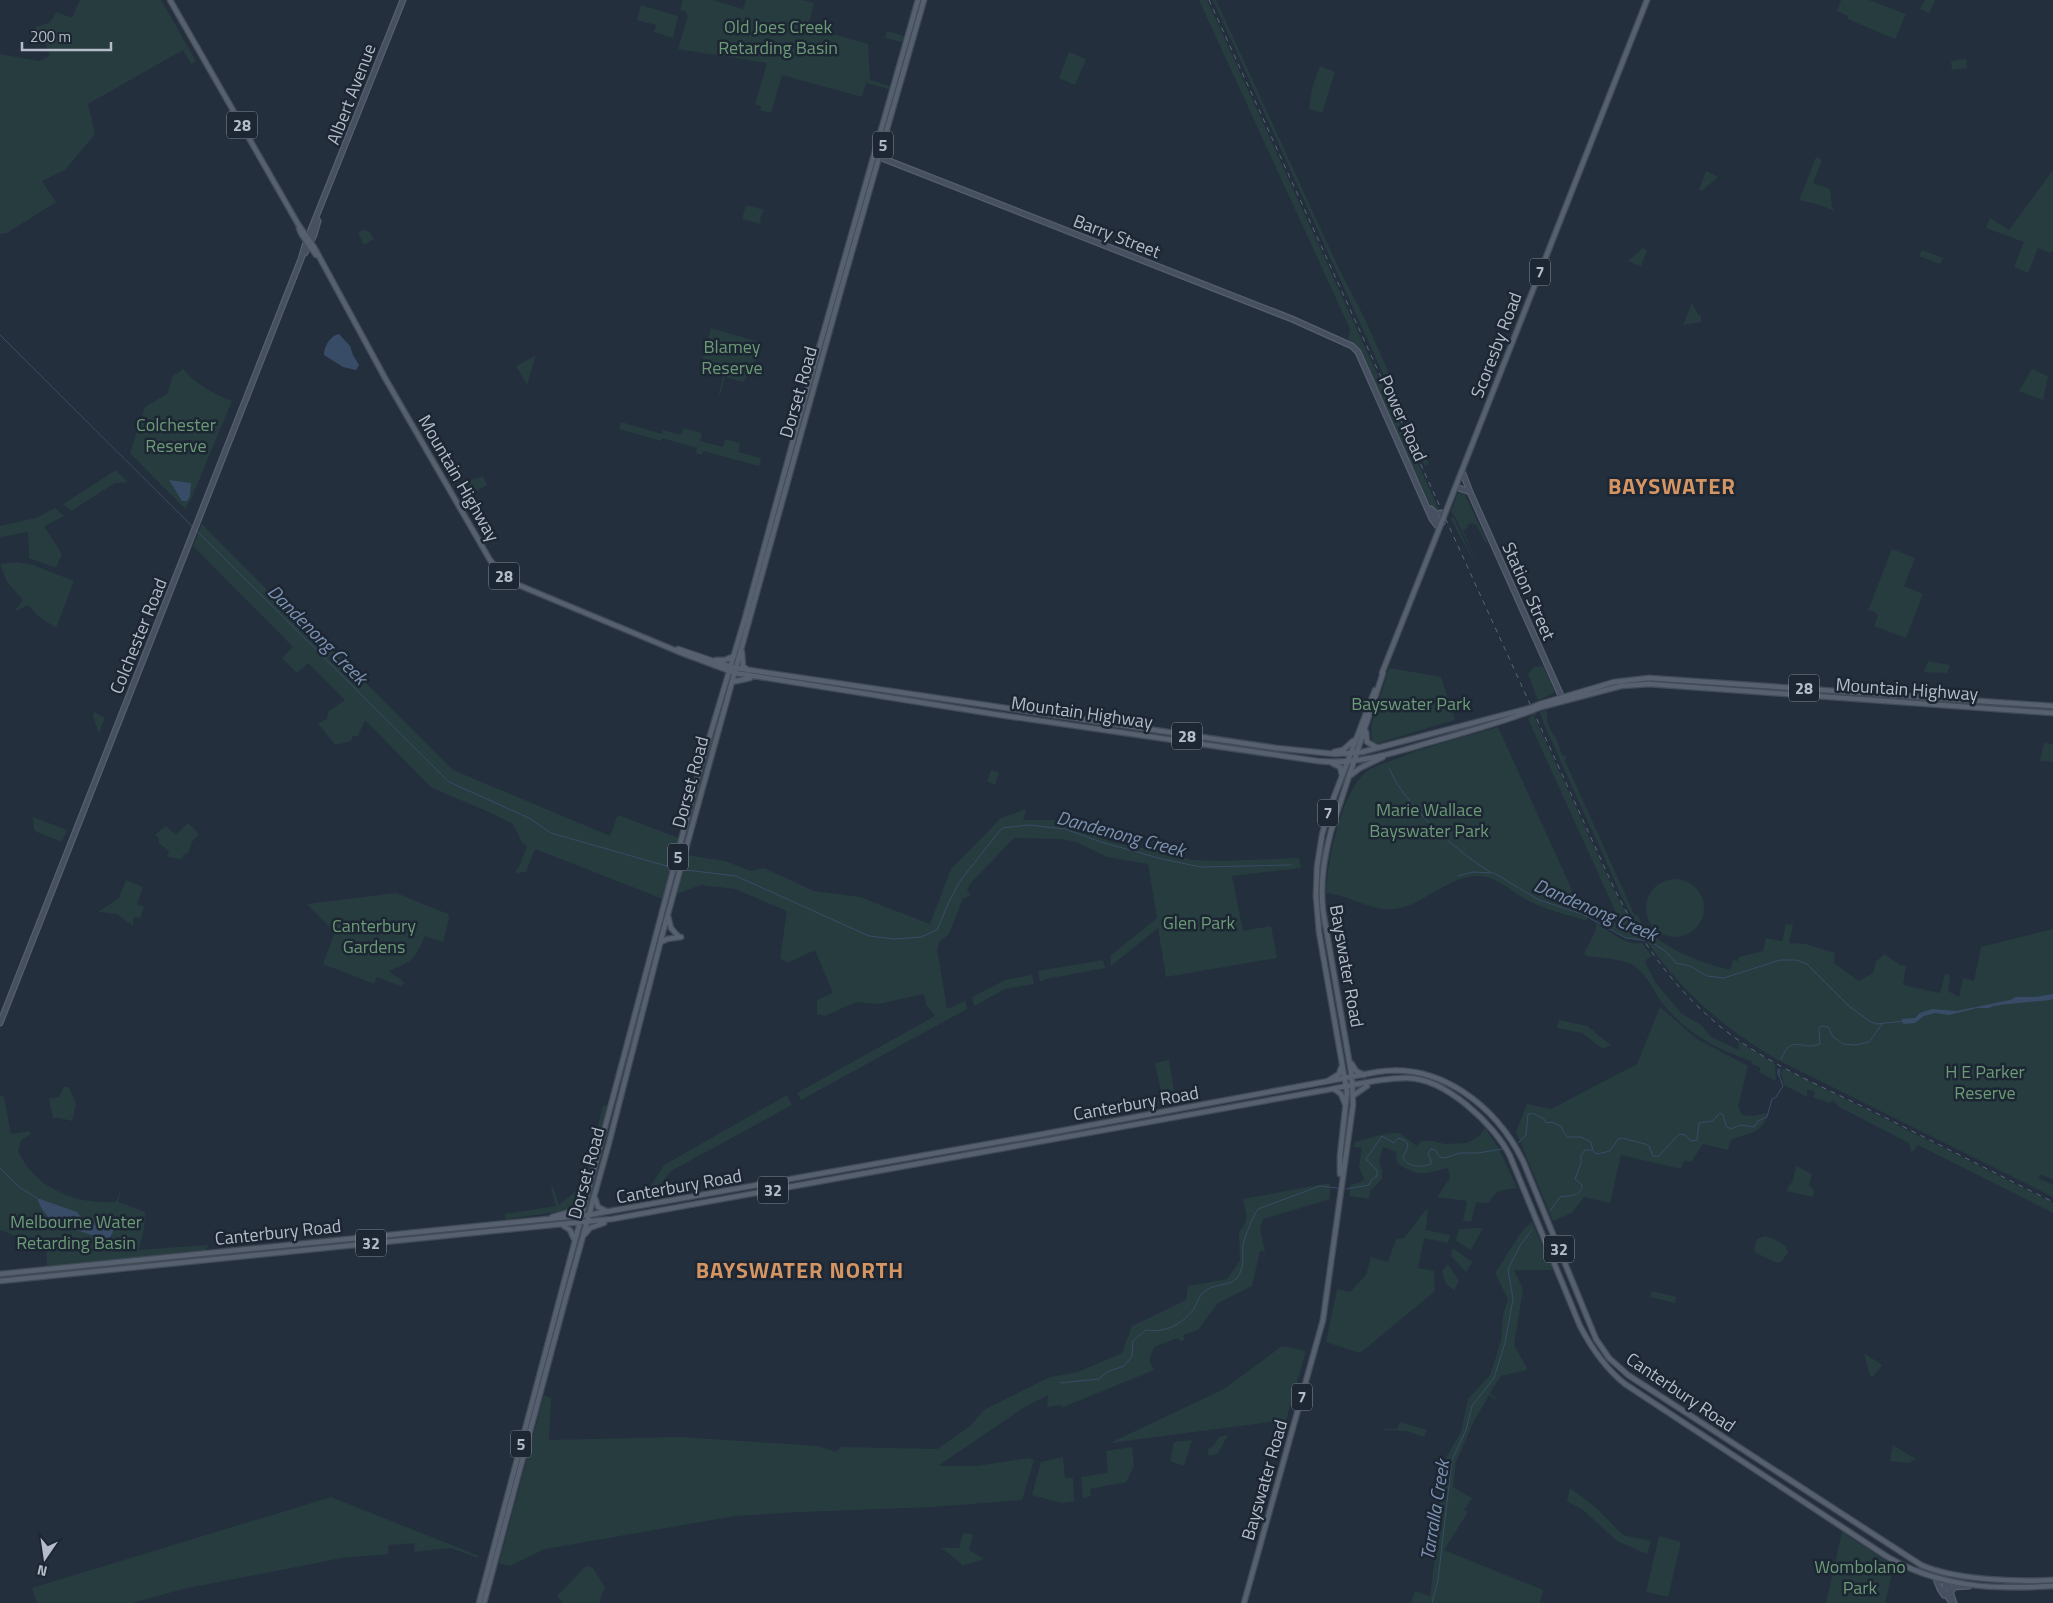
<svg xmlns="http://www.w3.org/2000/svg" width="2053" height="1603" font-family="'Titillium Web',sans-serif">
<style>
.green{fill:#263c3f}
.water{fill:#394c67}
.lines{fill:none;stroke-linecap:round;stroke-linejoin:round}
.stream{stroke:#394c67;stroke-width:1}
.secondary-casing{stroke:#565f6c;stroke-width:7}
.primary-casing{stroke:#414a57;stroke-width:7}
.secondary{stroke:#465061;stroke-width:4.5}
.primary{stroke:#56606e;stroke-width:4.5}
.rail{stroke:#5a6575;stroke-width:1;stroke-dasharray:5 5;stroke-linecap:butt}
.primary-bridge-casing{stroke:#414a57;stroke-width:7;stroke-linecap:butt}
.primary-bridge{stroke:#56606e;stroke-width:4.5}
.labels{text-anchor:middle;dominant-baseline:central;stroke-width:5;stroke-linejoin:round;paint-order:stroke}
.shield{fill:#1d2633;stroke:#878f9c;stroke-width:1}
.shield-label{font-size:16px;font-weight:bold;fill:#b4bcc9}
.park-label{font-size:18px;fill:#6b9a76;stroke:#1d2633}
.street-label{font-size:18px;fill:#b4bcc9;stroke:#1d2633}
.water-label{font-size:19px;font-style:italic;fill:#7c92b1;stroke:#1d2633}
.district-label{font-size:22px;font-weight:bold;letter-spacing:1px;fill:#d59563;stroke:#1d2633}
</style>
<rect width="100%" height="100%" fill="#242f3e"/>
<!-- green -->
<path class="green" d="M80,0H161L196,61L191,64L183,50L88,104L95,134L65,170L42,181L56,202L7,233L0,234V54L39,61L50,56L44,39L35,27L49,23L57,12L72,18Z
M683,0H712L743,9L746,0H802L814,3L808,27L868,44L870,80L890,86L889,89L866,83L862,97L782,75L771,113L760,110L761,106L755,104L767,63L678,49L688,16L685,11L680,10Z
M1199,0H1207L1440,512H1435L1431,507L1359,350L1348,340L1350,329Z
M1213,0H1216L1339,269L1364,317L1429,464L1425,466Z
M1841,0H1869L1906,14L1895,39L1848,19V16L1837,11Z
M1925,0H1935L1929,13L1920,9Z
M641,5L678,16L673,38L654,32L656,25L637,20Z
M887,31L904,36L902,42L885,38Z
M1069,52L1086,59L1075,85L1059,78Z
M1966,59L1967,68L1952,70L1951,61Z
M1320,66L1335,72L1322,113L1309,109L1312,88Z
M1816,157L1822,160L1813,183L1830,189L1832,207L1835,211L1820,205L1799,200Z
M2053,170V250L2050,253L2038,248L2028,273L2014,267L2024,242L1986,228L1990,218L2009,230Z
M1706,171L1718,177L1703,190H1699Z
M746,205L764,210L760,219L761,224L742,219Z
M363,230L369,231L374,239L364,245L358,233Z
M1643,248L1647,251L1641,266L1628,261Z
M1922,250L1943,258L1940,264L1919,256Z
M1692,303L1698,314L1701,316V322L1683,325Z
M711,328L756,341L757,359L754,362V366L743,382L725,377L720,395L719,394L723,376L701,365Z
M535,356V358L527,385L516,366Z
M183,369C197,385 212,393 232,401L191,499L185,509L130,453L145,407L168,393L172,377Z
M2032,369L2048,376L2043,400L2019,391Z
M621,422L662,434L663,430L681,435L684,428L702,433L700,441L723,447L725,439L740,443L738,452L761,458L759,466L703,451L702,455L696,453L697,448L662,438L661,441L619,429Z
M116,470L128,482L115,483L71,511L63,504Z
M483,476L487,485L472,494L465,482Z
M1461,492L1465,495L1487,541L1485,542L1476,524L1474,525L1472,523L1467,525L1468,528L1463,530L1478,565L1455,517L1451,512L1458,493Z
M55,508L64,516L44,526L62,554L56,568L29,558L28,532L0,537V526L36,518Z
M1450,517L1454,518L1474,562Z
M202,524L325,648L327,644L453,770L610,836L618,815L679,838L663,899L535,849L526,872L517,873L515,870L519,867L527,846L523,844L513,824L489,812L432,788L365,720L358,736H353L351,741L335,745L318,723L327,719L328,712L345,700L308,663L297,673L282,658L293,647L193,546Z
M1892,549L1915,558L1904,586L1923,594L1906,638L1874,626L1878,616L1875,612L1868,610Z
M16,562L33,565L74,581L56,628L37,615L28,605L16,611L15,610L23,600L7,582L0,564Z
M1928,661L1950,665L1947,673L1924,672Z
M1543,666L1555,692L1538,701L1528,674L1534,667Z
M1389,668L1441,677L1455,720L1378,743H1372L1371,726Z
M1547,710V722L1554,737L1555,735L1562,755L1566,756L1565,761L1635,916L1637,914C1648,944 1701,963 1730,970L1733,960L1738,961L1739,957L1763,951L1766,938L1782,941L1786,924L1793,925L1789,943L1805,944L1835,953L1834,963L1859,981L1873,973L1876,962L1884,954L1900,965L1906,966L1903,985L1940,993L1945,974L1950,975L1948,991L1959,997L1963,978L1974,981L1981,947L2053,929V1180L2041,1174L2038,1178L2053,1185V1197L1776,1059C1726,1030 1681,991 1648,943C1629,915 1615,882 1602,852C1582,809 1563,767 1544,724L1540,712Z
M94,712L105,718L99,733L93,716Z
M1533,714L1615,893L1642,940L1627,938L1595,920V913L1622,926L1528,719Z
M1498,727L1572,890L1568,901L1578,906L1587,907V921C1568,915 1546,910 1529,901C1512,893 1498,876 1478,876C1448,876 1423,905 1396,909C1371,912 1350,895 1326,893C1327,863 1341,792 1366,772C1374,766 1384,763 1393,760C1427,746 1465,737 1498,727Z
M2044,743L2053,744V762L2040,761Z
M991,770L999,773L995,785L987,781Z
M1026,809L1023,820H1053L1067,823L1111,842L1174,854L1192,860L1222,861L1299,858L1301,868L1232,876L1243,931L1271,926L1277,958L1166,977L1158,928L1111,966L1110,956L1157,918L1148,864L1107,857L1076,842L1061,839L1014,838L970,884L967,890L971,895L963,899L949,934L940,941L937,949L947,1009L965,1001L967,1009L801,1100L797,1093L935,1016L926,1005L924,994L878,1004L856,1002L825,1016L817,1014V1000L833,993L815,950L787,963L780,958L787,911L735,889L701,885L677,894L685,855L725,861L751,871L764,868L814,891L860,897L930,924L951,869L1001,818Z
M33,817L67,830L62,842L37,832L34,830Z
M188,823L199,834L192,842L188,853L183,855L182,859L167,857L169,851L159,843V838L155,835L166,826L176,835Z
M1646 908a29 29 0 1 1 58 0a29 29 0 1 1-58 0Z
M126,880L143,887L137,904L144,907L140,918L136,917L133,919V926L117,914L98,912L119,898Z
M396,893L448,914L449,918L443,942L425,936C415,958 413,962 389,971L405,983L400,986L377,977L374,984L323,964L335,932L307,904Z
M1596,923C1608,930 1627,947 1642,943L1652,956L1647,959L1645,962L1655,982L1681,1013L1701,1025L1711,1037L1739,1050L1738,1041L1775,1064L1776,1081L1759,1072L1761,1068L1752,1064L1751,1061C1718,1050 1686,1033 1663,1004C1654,992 1646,973 1633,965C1621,959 1601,958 1588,956L1584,954L1596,930Z
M1103,960L1105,968L1046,979L1040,982L1038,971Z
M1032,975L1034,984L1005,989L974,1006L972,997L1005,980Z
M1660,1007L1697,1039L1748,1066L1738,1106L1742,1115L1752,1116L1767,1113C1765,1134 1746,1133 1731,1140L1728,1150L1703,1144L1691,1162L1684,1161L1681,1169L1621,1155L1610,1203L1584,1197L1572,1213L1553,1221L1516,1132L1527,1104L1551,1109L1637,1064Z
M1559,1020L1587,1026L1611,1045L1603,1049L1582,1033L1557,1028Z
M1169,1060L1174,1090L1161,1092L1155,1063Z
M1783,1068L2053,1203V1213L1918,1145L1913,1152L1911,1151L1909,1143L1839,1107L1833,1100L1830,1103L1812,1097L1815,1094L1813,1090H1807V1097L1784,1085L1781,1073Z
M64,1087H69L76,1104L72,1121L59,1118H53L49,1099L59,1097Z
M0,1095L4,1097L11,1134L30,1131L31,1134L21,1140L18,1151C35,1189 77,1205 116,1202L121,1189L118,1202L145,1212L144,1229L139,1250L208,1245L207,1248L205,1250L47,1267L46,1247L0,1230Z
M787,1095L792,1105L671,1171L648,1200L640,1202L664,1165Z
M603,1105L607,1106L608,1109L580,1206L573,1210L506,1219L505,1214L556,1206L551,1188L553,1187L559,1205L576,1191L593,1145Z
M1485,1128L1498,1147L1517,1188L1498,1191L1488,1203L1476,1202L1471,1222L1463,1221L1467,1201L1437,1197L1450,1178L1448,1168C1423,1174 1420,1178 1397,1163L1396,1152L1383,1147L1379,1162L1382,1169V1179L1370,1191L1369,1199L1349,1196L1350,1185L1361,1182L1364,1179L1359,1167L1362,1148L1354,1147L1355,1142C1367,1140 1388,1130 1400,1134C1406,1137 1412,1143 1417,1146L1421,1141H1434L1444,1144L1467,1143L1479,1136Z
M1796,1166L1812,1174L1809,1186L1814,1190L1813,1197L1786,1191L1793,1180Z
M1330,1183V1199L1263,1219L1260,1228L1265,1252L1260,1251L1252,1286L1218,1303L1198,1330L1183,1335L1185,1340L1181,1341L1178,1338L1154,1347L1149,1360L1154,1370L1061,1408V1405L1047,1407L1048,1395L1023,1408L938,1466H977L1028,1458L1034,1460L1022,1500L933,1507L801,1512L735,1516L545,1549L510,1566L499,1563L544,1395L551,1398L549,1440L680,1437L818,1446L836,1452L841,1447L937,1449L970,1426L984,1410L1050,1377L1078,1372L1122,1353L1132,1326L1186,1300L1188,1286L1227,1279L1240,1261L1239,1232C1250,1220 1246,1215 1243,1199Z
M1428,1207L1426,1230L1450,1235L1448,1243L1424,1238L1418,1268L1434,1271L1435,1291L1360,1353L1326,1342L1337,1289L1350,1292L1366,1275L1371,1257L1388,1262L1396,1239L1404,1238Z
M1532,1222L1553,1270H1514L1523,1289L1514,1345L1527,1368L1526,1370L1501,1376L1490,1393L1496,1398L1495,1399L1489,1395L1474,1421L1456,1462L1453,1487L1472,1498L1464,1510L1468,1512L1444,1550L1543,1590L1540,1603H1411L1415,1591L1430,1596L1436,1547L1434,1546L1437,1520L1436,1515L1441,1501L1447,1456L1461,1432L1468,1399L1490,1375L1501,1341L1503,1315L1508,1299L1495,1273L1522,1231Z
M1477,1228H1483L1471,1250L1456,1241L1459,1229Z
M1765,1236C1774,1239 1785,1242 1788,1252L1782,1261L1777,1263L1756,1253L1754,1250L1757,1239Z
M1453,1248L1472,1262L1466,1272L1451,1256Z
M1448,1264L1459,1281L1454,1290L1446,1284L1442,1271Z
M1652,1291L1676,1297L1675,1303L1650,1297Z
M1282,1346L1306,1351L1286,1420L1110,1443L1224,1389Z
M1864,1353L1882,1365L1873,1377L1870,1376Z
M1400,1422L1427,1430L1424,1437L1407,1431L1383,1430L1382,1429H1397Z
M1228,1435L1218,1453L1209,1456L1207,1450L1213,1446L1219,1437Z
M1192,1440L1184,1466L1170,1461L1174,1442Z
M1893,1445L1916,1459L1909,1463L1890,1461Z
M1132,1447L1134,1466L1126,1482L1090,1489L1091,1496L1083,1498L1081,1477L1108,1473L1106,1451Z
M1063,1457L1065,1478H1073L1074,1501L1061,1503L1032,1495L1041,1462Z
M1570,1488L1594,1506L1623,1535L1651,1541L1647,1554L1617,1541L1583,1510L1567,1501Z
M331,1497L479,1556L478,1558L451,1548L414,1552L415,1543L389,1545L388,1554L342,1558L183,1589L132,1603H37L32,1588Z
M1842,1532L1894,1566L1885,1603H1826Z
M963,1533L973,1534L969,1550L984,1559L962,1566L960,1562L941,1548H959Z
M1659,1536L1681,1542L1668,1597L1646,1592Z
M589,1566L593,1568L605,1587L599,1603H563L557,1596L585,1567Z"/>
<!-- water -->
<path class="water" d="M339,334L350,346L353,355L359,365L356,370L343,367L324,355C324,346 330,336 339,334Z
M169,480L191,483L190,496L187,501H182Z
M2053,994V999L2051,1000L2008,1004L1993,1006L1989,1008H1977L1949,1015L1935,1013L1924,1016L1915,1023L1903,1024L1902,1019L1915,1018L1920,1013L1932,1009L1956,1011L2010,1000L2016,997H2035Z
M37,1198L77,1212L81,1217L82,1223L93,1226L96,1217C116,1207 120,1229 106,1242L94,1243L96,1237C72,1226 48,1230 37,1198Z"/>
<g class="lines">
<!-- stream -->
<path class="stream" d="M0,335L449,782L529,818L551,833L670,867
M1389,768C1404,805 1456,851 1490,872
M686,870L736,876L869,936L895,939L921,937L937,930L948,904L960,881L1002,828L1029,825L1065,829L1101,842L1162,859L1201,867L1291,865
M1458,876L1473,872L1494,873L1539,900L1582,914L1626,938L1650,941L1665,951L1676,963L1690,966L1707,976L1724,978L1780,960H1797L1807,964L1850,1007L1871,1022L1877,1024L1904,1021
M1781,1059C1793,1032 1800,1052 1820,1044L1819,1029L1821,1026L1828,1027L1833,1037L1843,1044L1856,1045L1869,1042L1882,1024
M1778,1075V1069
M1518,1143L1526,1135L1528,1114L1532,1113L1544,1119L1546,1123L1552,1122L1561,1126L1564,1133L1568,1137H1581L1591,1142L1593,1151L1597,1154L1610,1151L1618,1139L1622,1138L1645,1144L1649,1146L1653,1156H1659L1679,1134L1685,1135L1691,1141L1697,1140L1699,1123L1712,1121L1720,1113L1723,1115L1726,1126L1731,1129L1740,1125L1754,1127L1758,1121L1767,1117L1772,1099L1776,1097L1783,1086L1779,1075L1780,1069
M0,1168L19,1187L37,1198
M1346,1189L1369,1185L1372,1179L1377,1176V1170L1366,1159L1382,1136L1394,1143L1398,1138L1406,1141L1408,1146L1403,1158C1408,1167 1421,1168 1431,1164V1160L1428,1154L1431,1149L1435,1150L1440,1157L1445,1158L1460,1153H1478L1502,1149
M1550,1211L1560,1197C1570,1195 1582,1197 1582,1185L1575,1179L1581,1163V1155L1585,1150H1592
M1060,1383L1099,1379L1107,1372L1124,1366L1132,1356L1133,1341L1146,1330C1165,1333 1181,1325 1193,1310C1197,1305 1198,1297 1203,1293C1212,1282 1233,1288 1239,1275C1245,1264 1242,1256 1243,1245C1244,1238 1254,1214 1258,1209L1320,1186L1337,1188
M1432,1603L1438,1580L1452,1460L1466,1430L1472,1406L1494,1378L1505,1343L1513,1299L1508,1269L1521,1244L1532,1230"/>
<!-- secondary casing -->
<g class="secondary-casing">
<path id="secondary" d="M879,157L1292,319L1352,346L1358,352L1432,519L1439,528
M305,253L314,235L318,221
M1462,471L1470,492L1563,700
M1456,487L1470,492
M1431,509L1436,514L1441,513
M1431,513L1442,523
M0,1023L301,259L306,242L403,0
M1936,1579L1940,1589L1944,1595
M1946,1581L1944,1591L1952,1603
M1949,1581V1588L1954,1603
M1950,1593L1954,1587L1969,1586"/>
</g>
<!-- primary casing -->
<g class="primary-casing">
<path id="primary" d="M170,0L298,224L314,247L385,378L490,560L501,574L516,584L684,654L735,673L1000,715L1318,761C1354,765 1390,754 1424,744C1460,734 1496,724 1531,711
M299,228L302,235L316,255
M1446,511L1647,0
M678,649L731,667L749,670L1276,748L1335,754L1362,752L1530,708
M742,652L743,666L748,670
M716,660H725L734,656
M1382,673L1443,519
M732,682L750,678
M1540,704L1614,682L1649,678L2053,706
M1541,707L1621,686L1649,684L2053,713
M1366,732L1367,742L1378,748
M1334,752L1343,750L1353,741
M1332,763L1340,767L1342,775
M1351,775L1360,768L1383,757
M668,916L671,928L678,936
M661,942L667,939L681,937
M1352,1064L1356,1071L1364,1075
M1328,1081L1339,1074L1341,1068
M1334,1089L1341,1094L1345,1104
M1354,1095L1367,1086
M1340,1174V1156L1347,1092L1319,932L1316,896L1317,867L1322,835L1329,810L1375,690
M595,1198L598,1207L606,1211
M552,1217L577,1210L584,1206
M564,1226L570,1230L574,1239
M585,1234L590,1228L604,1223
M0,1274L588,1215L1038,1135L1377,1072C1440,1062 1496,1106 1523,1161L1596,1339L1609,1358L1628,1375L1921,1565C1955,1580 2016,1582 2053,1580
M0,1281L612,1219L1320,1091C1345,1087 1383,1077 1407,1078C1445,1078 1494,1124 1510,1156L1580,1326C1592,1349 1605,1368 1625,1384L1886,1556C1938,1587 1993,1590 2053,1586
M479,1603L700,769L745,618L802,408L918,0
M484,1603L566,1297L609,1143L663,932L712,754L841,290L924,0
M1244,1603L1323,1320L1353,1105L1352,1077L1323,911C1320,883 1324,859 1331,831L1383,673"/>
</g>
<!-- secondary -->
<use href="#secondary" class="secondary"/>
<!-- primary -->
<use href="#primary" class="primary"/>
<!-- rail -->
<path class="rail" d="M1209,0L1613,886C1643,947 1684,1003 1741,1042C1782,1070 1829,1090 1874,1112C1934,1142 1993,1172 2053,1202"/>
<!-- primary-bridge casing -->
<g class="primary-bridge-casing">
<path id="primary-bridge" d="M1443,519L1446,511
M1530,708L1540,704
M1531,711L1541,707"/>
</g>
<!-- primary-bridge -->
<use href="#primary-bridge" class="primary-bridge"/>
</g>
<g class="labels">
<!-- shield labels -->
<g class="shield">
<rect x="227" y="111.5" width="30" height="27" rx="4"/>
<rect x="873" y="131.5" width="20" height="27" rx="4"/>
<rect x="1530" y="258.5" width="20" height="27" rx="4"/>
<rect x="489" y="562.5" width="30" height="27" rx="4"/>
<rect x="1789" y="674.5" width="30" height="27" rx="4"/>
<rect x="1172" y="722.5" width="30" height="27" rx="4"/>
<rect x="1318" y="799.5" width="20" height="27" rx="4"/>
<rect x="668" y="843.5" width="20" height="27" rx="4"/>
<rect x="758" y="1176.5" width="30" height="27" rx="4"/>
<rect x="356" y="1229.5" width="30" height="27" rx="4"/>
<rect x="1544" y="1235.5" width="30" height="27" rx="4"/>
<rect x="1292" y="1383.5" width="20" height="27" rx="4"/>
<rect x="511" y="1430.5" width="20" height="27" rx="4"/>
</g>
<g class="shield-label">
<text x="242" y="125">28</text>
<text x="883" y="145">5</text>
<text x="1540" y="272">7</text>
<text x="504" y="576">28</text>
<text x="1804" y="688">28</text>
<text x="1187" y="736">28</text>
<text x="1328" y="813">7</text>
<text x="678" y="857">5</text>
<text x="773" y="1190">32</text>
<text x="371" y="1243">32</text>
<text x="1559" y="1249">32</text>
<text x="1302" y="1397">7</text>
<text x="521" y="1444">5</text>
</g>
<!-- park labels -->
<g class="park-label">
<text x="778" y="26">Old Joes Creek<tspan x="778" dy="21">Retarding Basin</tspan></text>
<text x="732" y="346">Blamey<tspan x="732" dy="21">Reserve</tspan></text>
<text x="176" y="424">Colchester<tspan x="176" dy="21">Reserve</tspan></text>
<text x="1411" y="703">Bayswater Park</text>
<text x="1429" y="809">Marie Wallace<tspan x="1429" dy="21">Bayswater Park</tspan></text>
<text x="1199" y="922">Glen Park</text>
<text x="374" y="925">Canterbury<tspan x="374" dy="21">Gardens</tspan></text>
<text x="1985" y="1071">H E Parker<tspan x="1985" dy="21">Reserve</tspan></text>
<text x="76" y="1221">Melbourne Water<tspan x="76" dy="21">Retarding Basin</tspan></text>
<text x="1860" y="1566">Wombolano<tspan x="1860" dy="21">Park</tspan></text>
</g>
<!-- street labels -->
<g class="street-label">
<text transform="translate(351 94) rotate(-69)">Albert Avenue</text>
<text transform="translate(1117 236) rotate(21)">Barry Street</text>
<text transform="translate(1496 345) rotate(-69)">Scoresby Road</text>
<text transform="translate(798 392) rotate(-74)">Dorset Road</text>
<text transform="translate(1403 418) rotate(66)">Power Road</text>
<text transform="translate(459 478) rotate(60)">Mountain Highway</text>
<text transform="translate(1529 591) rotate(66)">Station Street</text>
<text transform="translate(138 636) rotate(-68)">Colchester Road</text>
<text transform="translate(1907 689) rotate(4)">Mountain Highway</text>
<text transform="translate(1082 712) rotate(8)">Mountain Highway</text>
<text transform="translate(690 782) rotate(-75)">Dorset Road</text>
<text transform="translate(1347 966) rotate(80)">Bayswater Road</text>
<text transform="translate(1136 1103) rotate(-10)">Canterbury Road</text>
<text transform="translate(586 1173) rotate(-75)">Dorset Road</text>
<text transform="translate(679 1186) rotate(-10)">Canterbury Road</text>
<text transform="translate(278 1232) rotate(-6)">Canterbury Road</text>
<text transform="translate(1681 1392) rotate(34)">Canterbury Road</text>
<text transform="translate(1264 1480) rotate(-74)">Bayswater Road</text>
</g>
<!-- water labels -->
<g class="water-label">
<text transform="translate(318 634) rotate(45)">Dandenong Creek</text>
<text transform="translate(1121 833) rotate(15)">Dandenong Creek</text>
<text transform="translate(1596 909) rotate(23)">Dandenong Creek</text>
<text transform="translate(1434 1510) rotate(-81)">Tarralla Creek</text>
</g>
<!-- district labels -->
<g class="district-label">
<text x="1672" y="486">BAYSWATER</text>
<text x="800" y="1270">BAYSWATER NORTH</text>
</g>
</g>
<!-- north arrow -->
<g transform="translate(45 1558) rotate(193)" stroke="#1d2633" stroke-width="4" paint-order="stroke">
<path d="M0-4L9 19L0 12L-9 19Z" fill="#b4bcc9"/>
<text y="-8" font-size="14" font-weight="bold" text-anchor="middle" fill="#b4bcc9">N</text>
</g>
<!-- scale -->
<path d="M22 42v8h89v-8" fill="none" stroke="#b4bcc9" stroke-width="2.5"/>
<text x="30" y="42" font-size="15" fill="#b4bcc9" stroke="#1d2633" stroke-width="4" paint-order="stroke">200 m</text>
</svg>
